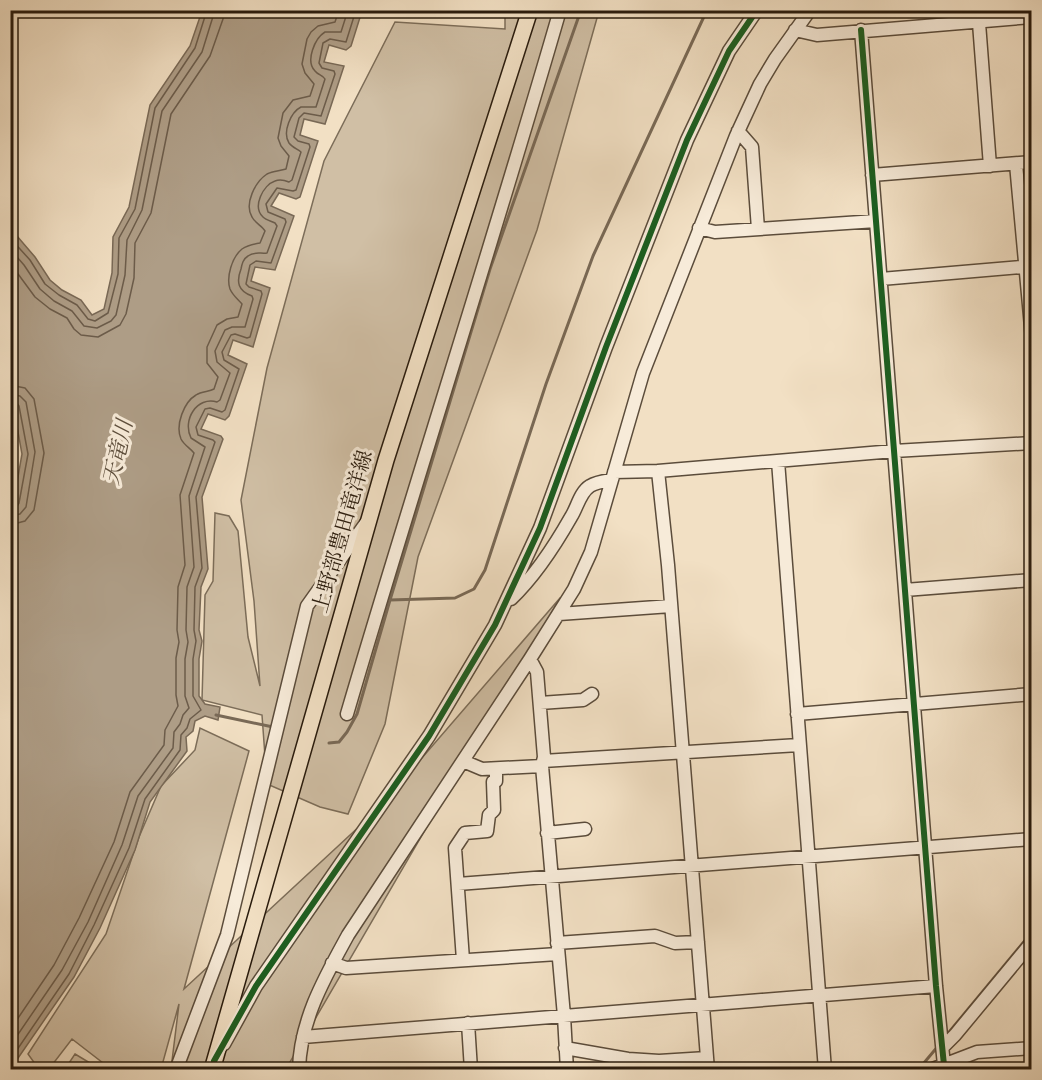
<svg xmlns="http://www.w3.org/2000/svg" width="1042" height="1080" font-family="'Sorts Mill Goudy','Noto Serif JP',serif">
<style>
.green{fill:#d0bfa5;stroke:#7c6d59;stroke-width:1.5}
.water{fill:#ae9d86;stroke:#796956;stroke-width:1.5}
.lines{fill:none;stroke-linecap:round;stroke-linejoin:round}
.shore{stroke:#6c5c4a;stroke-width:1.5}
.stream{stroke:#796956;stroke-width:3}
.minor-casing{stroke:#5b4c3b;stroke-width:15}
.major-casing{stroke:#291b0d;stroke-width:18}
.minor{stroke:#f7ebd9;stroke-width:12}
.major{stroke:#f2e0c4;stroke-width:15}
.cycleway-casing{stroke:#f7ebd9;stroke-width:10}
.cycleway{stroke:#1b5e20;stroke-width:6}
.labels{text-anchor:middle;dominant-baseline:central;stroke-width:6;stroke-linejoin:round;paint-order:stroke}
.street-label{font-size:21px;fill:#291b0d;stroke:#f7ebd9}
.water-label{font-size:22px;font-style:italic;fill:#5e4f3d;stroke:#f7ebd9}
</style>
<rect width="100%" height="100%" fill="#f2e0c4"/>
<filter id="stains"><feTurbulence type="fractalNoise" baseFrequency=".00333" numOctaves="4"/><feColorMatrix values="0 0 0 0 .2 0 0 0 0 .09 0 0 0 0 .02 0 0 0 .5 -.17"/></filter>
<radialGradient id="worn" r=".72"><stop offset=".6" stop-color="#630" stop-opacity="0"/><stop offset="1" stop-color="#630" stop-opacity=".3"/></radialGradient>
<!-- green -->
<path class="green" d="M505,11H599L537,230L418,557L385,724L348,814L320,807L267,784L262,715L202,700L205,595L213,581L215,513L229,516L238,531L248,637L260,686L254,601L241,500L267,368L324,161L395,22L505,29Z
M10,394L15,492L11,502H10Z
M560,598L286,1069H171L179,1004L161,1069L107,1066L72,1039L49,1069H31L34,1065L38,1068L28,1054L106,934L139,837L161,786L195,750L200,728L249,751L184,989L377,810Z
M75,1054L100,1069H65Z"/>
<!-- water -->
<path class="water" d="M202,11H362L351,46L346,50L329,45L324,62L344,66L325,124L304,119L300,135L318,141L300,197L296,199L279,193L271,206L294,216L275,270L255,267L251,281L270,288L253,347L233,340L228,355L247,364L229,416L225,420L208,414L201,429L221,436L223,439L202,497L208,569L201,587L199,630L202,641L199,659V696L205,704L220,707L218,720L205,716L195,721L193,731L186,737L187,751L150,802L135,850L100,928L74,977L16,1061V1067L11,1069L10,534L13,519L11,517L22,454L10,388L11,229L35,257L50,280L62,290L81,300L92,315L104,309L112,273L113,237L129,207L150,105L190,46Z"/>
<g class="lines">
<!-- shore -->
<path class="shore" d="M10,238L30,260L45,284L59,295L77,305L88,319L95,321L108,313L118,274L119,238L135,209L155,108L195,48L207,10
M10,249L24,265L40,289L54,301L72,311L84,326L97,328L111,321L116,315L125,275L127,240L142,210L162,111L202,52L215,10
M10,263L35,297L50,309L67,318L74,329L81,335L98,337L120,325L126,314L134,278L135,243L151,213L171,114L210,56L223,19L224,10
M10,385L25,388L34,399L44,453L34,510L25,521L10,525
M10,394L20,396L26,402L35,452L26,507L20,514L10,516
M10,401L16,402L19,406L28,454L19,503L16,508L10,509
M10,1030L54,965L79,918L114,842L130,792L164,745L165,730L178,706L176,695V658L179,642L177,630L178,587L185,565L180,495L194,453C190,448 184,445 181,439C175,425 184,402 196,395C202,391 209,392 214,389L218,377L207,363V347L217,325L227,319L238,317L242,304C238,299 233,296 230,289C226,277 232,257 242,249C248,245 254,244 260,243L265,231C262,226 255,223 252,217C244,204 255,182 267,174C273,171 280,171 286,169L289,156L281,146L278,138L283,113L293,100L310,96L314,84L305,73L302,64L307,39L311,32L318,26L335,22L339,10
M10,1046L62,970L88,922L122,845L138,796L173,748L174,732L180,724L183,715L189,708L185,696V659L188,642L186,630L187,587L194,567L189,496L205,447L191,438C182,420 197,396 217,402L220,400L230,373L217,362L215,351L225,330L232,327H245L253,299L252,296C238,291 236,282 241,269C242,264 243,259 248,256C254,251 261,254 267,253L277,226L275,223C271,221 266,220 263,217C252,207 263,185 275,181C280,179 284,180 289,182L292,180L301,152C297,149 292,147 289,143C282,132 291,112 301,107H316L325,79C323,75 318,75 315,71C305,61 315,38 325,32H341L348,10
M10,1060L69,974L94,925L129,848L145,799L180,750L181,735L187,728L190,719L201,710L193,696V659L196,641L194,630L195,587L202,568L196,497L215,442L213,440L198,435L196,427L205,409L210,408L222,412L225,410L239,369L224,360L222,352L231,335L235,334L247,338L250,337L262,294L261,291L249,287L246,284L250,265L256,261L271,263L286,222L285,219L268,212L266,204L277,188L293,191L296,190L310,147L309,144L298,141L294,137L299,118L304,113L321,116L335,74L334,71L322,68L319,63L323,43L330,39L346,42L356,10"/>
<!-- stream -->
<path class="stream" d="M390,600L455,598L474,589L485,570L546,384L593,256L707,10
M216,715L273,727
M329,743L339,742L347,732L357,714L390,600L490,269L581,10
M945,1037L1032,932
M918,1070L939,1045"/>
<!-- minor casing -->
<g class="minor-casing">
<path id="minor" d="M978,10L990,166
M795,30L817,35L1032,17
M861,30L936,986L944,1065
M738,131L752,147L758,229
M1016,164L1032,338
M872,175L1032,162
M699,228L715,232L876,221
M881,279L1032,266
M778,461L825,1070
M658,471L668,565L708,1070
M614,472L658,471L894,451L1032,443
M905,590L1032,580
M511,599C535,576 554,547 571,517C577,508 580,492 590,486C596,482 605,481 612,480
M559,614L671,606
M530,659L537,672L544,757L542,766L564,1016L567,1070
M540,703L583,700L592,694
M347,714C416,479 492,246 560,10
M797,714L1032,694
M463,761L482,769L542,766
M543,761L799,745
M547,833L585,829
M458,884L1032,839
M557,943L655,936L675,943L698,942
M463,960L455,848L465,833L487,831L489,815L494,810L493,782L496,781V769
M332,963L346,968L558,954
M468,1023L471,1070
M303,1037L936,986
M224,1044L256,986L429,736L495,625L540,528L606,347L687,140L729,51L757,10
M943,1047L955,1035L1032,942
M565,1048L628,1059L659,1061L707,1058
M176,1070L227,935L307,606L366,523
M299,1070C300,1020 325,977 348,935L530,659L574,589L591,552L643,373L736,136L760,84L775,59L810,10
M930,1070L977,1052L1032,1048"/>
</g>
<!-- major casing -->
<g class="major-casing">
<path id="major" d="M212,1070L386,460L530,10"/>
</g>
<!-- minor -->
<use href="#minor" class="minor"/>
<!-- major -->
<use href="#major" class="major"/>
<!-- cycleway casing -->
<g class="cycleway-casing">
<path id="cycleway" d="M861,30L936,986L944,1065
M214,1061L256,986L429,736L495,625L540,528L606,347L687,140L729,51L757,10"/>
</g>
<!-- cycleway -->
<use href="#cycleway" class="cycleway"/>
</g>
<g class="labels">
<!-- street labels -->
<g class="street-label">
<text transform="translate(344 532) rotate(-74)">上野部豊田竜洋線</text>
</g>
<!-- water labels -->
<g class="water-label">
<text transform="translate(120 453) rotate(-77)">天竜川</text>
</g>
</g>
<!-- margin -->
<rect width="1042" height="1080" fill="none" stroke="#f2e0c4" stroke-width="36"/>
<rect x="12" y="12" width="1018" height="1056" fill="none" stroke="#291b0d" stroke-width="3"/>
<rect x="18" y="18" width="1006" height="1044" fill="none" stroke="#291b0d" stroke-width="1.5"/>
<rect width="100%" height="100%" filter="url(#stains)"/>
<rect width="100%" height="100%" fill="url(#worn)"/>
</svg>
